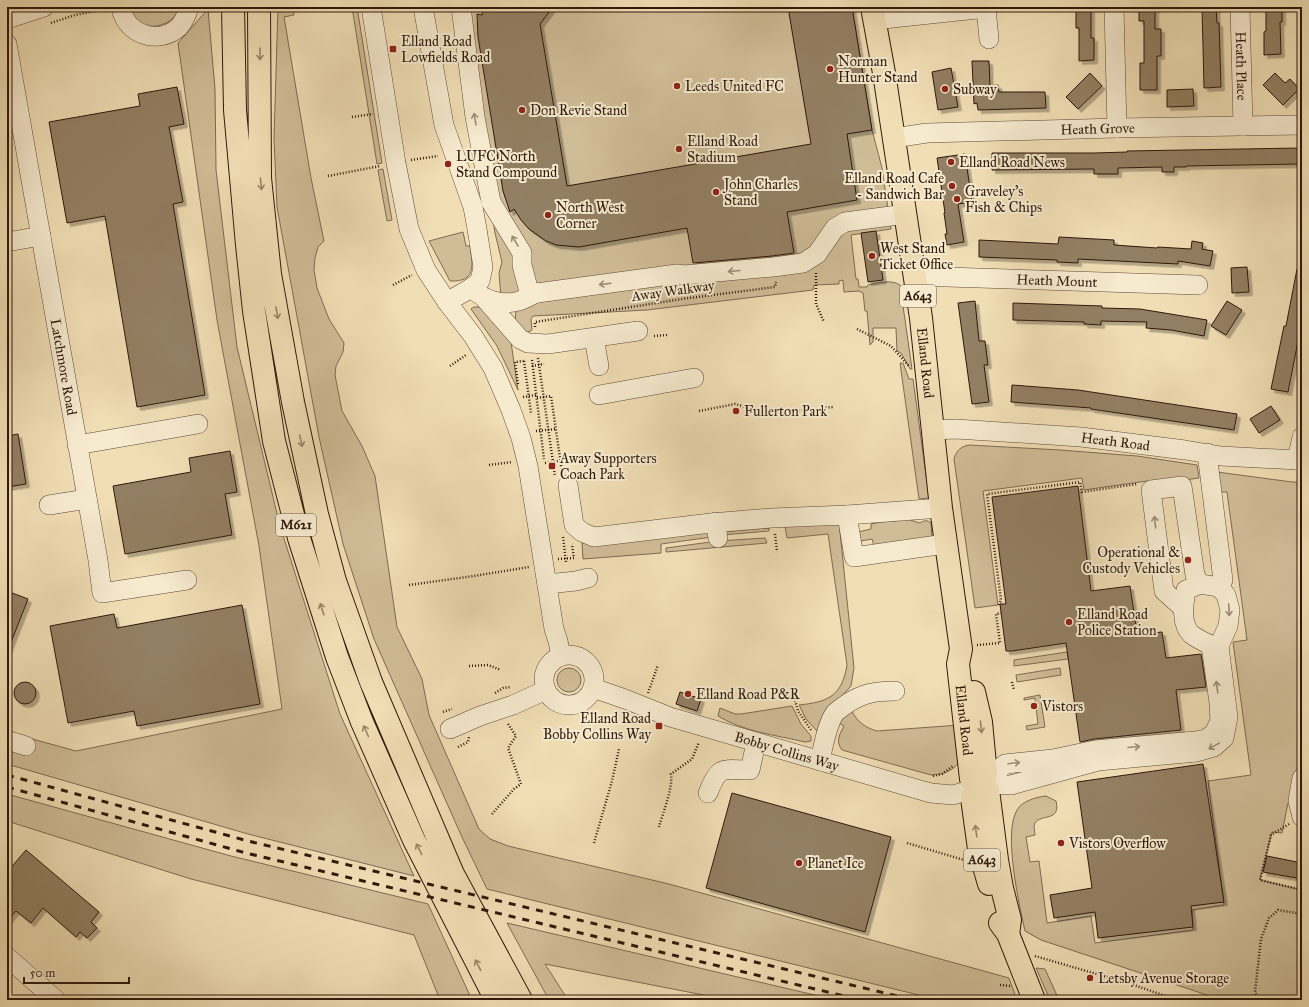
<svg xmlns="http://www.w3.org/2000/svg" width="1309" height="1007" font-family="'IM FELL Great Primer',serif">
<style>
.green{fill:#d0bd98;stroke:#7f6b52}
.building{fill:#937f64;stroke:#2e190c;filter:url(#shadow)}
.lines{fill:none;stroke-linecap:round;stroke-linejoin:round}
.minor-casing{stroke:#5f4a36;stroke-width:20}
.major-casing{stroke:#2e190c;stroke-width:24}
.highway-casing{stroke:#2e190c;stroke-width:24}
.path{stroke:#2e190c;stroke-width:2.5;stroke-dasharray:1 2;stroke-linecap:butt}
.minor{stroke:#f6eacf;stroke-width:19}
.major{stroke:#f1deb5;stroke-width:22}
.highway{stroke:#f1deb5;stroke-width:22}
.rail{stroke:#2e190c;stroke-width:3;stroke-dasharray:7 7;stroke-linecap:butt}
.oneway{stroke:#998569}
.oneway2{stroke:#9c8c77}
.poi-dot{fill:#8f2418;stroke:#f6eacf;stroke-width:1.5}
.labels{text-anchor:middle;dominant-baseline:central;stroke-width:4;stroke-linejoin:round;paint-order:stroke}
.shield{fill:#f6eacf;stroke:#6a5846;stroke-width:1}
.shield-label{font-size:13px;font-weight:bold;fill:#2e190c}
.poi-label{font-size:14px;fill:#2e190c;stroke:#f6eacf;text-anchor:start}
.street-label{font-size:14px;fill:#2e190c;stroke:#f6eacf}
</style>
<defs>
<filter id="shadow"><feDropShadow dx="3.5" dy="3.5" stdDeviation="0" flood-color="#0004"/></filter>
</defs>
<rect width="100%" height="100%" fill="#f1deb5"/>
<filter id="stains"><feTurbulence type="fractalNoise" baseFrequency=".005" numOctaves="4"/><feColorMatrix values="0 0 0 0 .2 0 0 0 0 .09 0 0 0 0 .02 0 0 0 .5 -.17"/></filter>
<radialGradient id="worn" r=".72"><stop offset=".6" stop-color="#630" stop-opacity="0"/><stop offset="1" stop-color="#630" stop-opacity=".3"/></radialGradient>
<!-- green -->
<path class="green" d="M129,7H180C174,25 148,34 135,18C132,15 130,10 129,7Z
M278,7H293L294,15L284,17L311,178L324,241L318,247L315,258L314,270L317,288L329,319L344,343L343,352L336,366L335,375L342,411L362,446L375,476L397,627L422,679L429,715L479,829L490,839L508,846L669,884L1009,978L1017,1000H939L487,889L461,835L374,639L343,544L319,437L277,207L274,138Z
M352,7H357L382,163L377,164Z
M459,7H852L872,130L882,168L891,229L851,235L856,279H858L859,287H867L868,285C878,283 891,279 900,285L912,369H910L901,353L897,351L896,328H873V342L870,345L867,311H865L863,293L859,291L844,292L843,280L839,281V284L814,285L813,290L647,310L533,316L531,319L532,330L524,334L515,323L516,310L501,298L499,273L502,262L495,233Z
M208,9L215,89L216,170L237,347L280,526L340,714L414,876L248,834L7,764V732L76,751L282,709L259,546L217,320L178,43Z
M383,169L392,220L387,221L378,170Z
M463,232L466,246H470C473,266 476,282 450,281L429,241Z
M474,307H481L511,342L518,390L497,346L471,309Z
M900,363H903L909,379H913L929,498L919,499Z
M969,445L1060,450L1137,456L1197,465L1199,478L1148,485L1147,481L1084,490L1082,478L983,491L998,605L975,608L954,459C957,450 960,447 969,445Z
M1217,472L1292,482H1302V754L1294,791L1290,803H1288L1282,833L1272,832L1260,880L1302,890V1000H1222L1041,940L1025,931C1019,904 1003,833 1017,810C1022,801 1036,797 1046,796L1056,801C1062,824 1036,812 1034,826C1034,828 1035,832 1035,835L1026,837L1030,862L1039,861L1047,923L1091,916L1095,943L1193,930L1192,910L1224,905L1208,781L1251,775L1233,642L1247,640L1227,492H1219Z
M902,519H907L920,523C925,520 927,520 931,523L932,540L875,550L872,539L855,542L854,533L871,529V524L886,521H896Z
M839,522L854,668L851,686L841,697L820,731H817L806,719L799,705C828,702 842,696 847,665L828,534L787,538L785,526Z
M769,528V531L722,535V532Z
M711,532L712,537L661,544V553L583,559L582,543Z
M765,538L767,543L666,552V548L718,541Z
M1067,652L1068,659L1014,666V660Z
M557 680a12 12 0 1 1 24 0a12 12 0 1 1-24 0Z
M1060,668L1061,675L1017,682L1016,675Z
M1040,695L1045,727L1027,730L1026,726L1038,724L1035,698L1024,700V698Z
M792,706L801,724L811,736V741L805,742C776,735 744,732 718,716L720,708L735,714H741Z
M852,711C857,722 866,728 877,731L960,725C960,734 963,749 961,757C958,770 942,775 931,775L842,750C835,741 840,734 844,726L837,722Z
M7,794L231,856L428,904L472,1000H440L414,935L191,879L7,821Z
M507,923L836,1000H729L545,964L568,1000H549Z
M1036,968L1045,969L1059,1000H1050Z"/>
<!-- building -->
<path class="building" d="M483,7H553L540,24L567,186L811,144L788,7H852L872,130L847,134L857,200L787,212L794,253L772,256L693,263L687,228L579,247L556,245L546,241L529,229L521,220L514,209L510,212L503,191L478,37L477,14L482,15Z
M1076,7H1091V38H1094V60L1079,61V28H1076Z
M1139,7H1155V29H1161V56H1157V90H1140V63H1144V21H1139Z
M1202,7H1216L1217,23H1219L1221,87L1204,88Z
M1266,7H1282V22H1280L1281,54L1264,55V32L1266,31Z
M972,61H989L990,86L998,85L999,92H1045L1046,108L978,110L977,103L974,104Z
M951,68L958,107L938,110L932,72Z
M1090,73L1102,86L1078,109L1066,97Z
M1275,73L1285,83L1290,79L1299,89L1283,105L1263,85Z
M177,87L184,124L169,127L183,202L173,204L205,395L137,407L105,216L67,223L49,122L140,106L138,94Z
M1193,89L1194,106L1167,107V90Z
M1300,148V164L1186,166V167H1174V172H1162V167L1118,168V174H1094V169L992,170V153H1094L1127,152V151Z
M965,154L972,202L958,204L964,242L947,245L945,234H947L944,213H945L937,158Z
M876,231L883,280L868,282L861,233Z
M1059,237L1114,240V245L1157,248L1158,247L1191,249L1192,241L1203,243L1202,249L1213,251L1210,266L1178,261V264L1078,259V263L1057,262V260L979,257V240L1058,244Z
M1247,267L1249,292L1232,293L1231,268Z
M1297,269L1302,270V321L1288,392L1271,389L1284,326H1286Z
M975,301L979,341H985L988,365H984L989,402L972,404L958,303Z
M1227,301L1242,310L1226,335L1211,326Z
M1013,303L1102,306V308L1140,309L1207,320L1204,336L1171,330L1146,328L1147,322L1101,321V325L1084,324V322L1013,320Z
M1012,385L1078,390L1237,414L1234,430L1091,409V408L1011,402Z
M1271,406L1280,420L1259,433L1250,419Z
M18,434L26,484L7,487V436Z
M230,451L237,492L225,494L232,535L125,554L113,486L191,472L189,458Z
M1078,486L1091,591L1130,586L1137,633L1153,630V633L1162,632L1166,658L1201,654L1206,687L1176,690L1181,730L1094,739L1080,742L1066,643L1012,651H1006L1000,604H1006L992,497Z
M7,591L28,599L8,650H7Z
M242,605L260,704L137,726L134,711L68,723L50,626L114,614L117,628Z
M14 693a11 11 0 1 1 22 0a11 11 0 1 1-22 0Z
M680,692L701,699L697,711L676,704Z
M1203,764L1224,902L1191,906L1193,927L1098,938L1095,912L1054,918L1050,895L1092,888L1077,782Z
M732,793L891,837L865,932L706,888Z
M26,850L99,912L91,922L97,928L87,938L80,932L76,937L43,908L31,923L16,911L7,921V872Z
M1267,856L1302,863V879L1263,872Z"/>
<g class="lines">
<!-- minor casing -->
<g class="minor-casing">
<g id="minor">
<path d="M121,7C125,34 158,46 179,27C184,21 187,14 189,7"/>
<path d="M371,7L396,163L409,229L426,270L447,302L473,336L493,368L511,410L521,438L528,466L554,629L558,641L561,656"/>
<path d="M423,7L444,125L473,207L477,229L483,267L480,281L471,288"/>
<path d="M461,7L475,117L491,202L522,253V265L528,288L531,292L537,293L677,274L684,275L773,267L803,263L817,254L835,228L845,222L906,214"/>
<path d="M1114,7L1117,128"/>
<path id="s1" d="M1240,7L1243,126"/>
<path d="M7,19L44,7"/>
<path d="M874,20L986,8L989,39"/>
<path id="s2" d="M7,44L98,560L102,593L187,580"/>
<path id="s3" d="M894,138L927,133L1117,128L1302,125"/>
<path d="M7,242L41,236"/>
<path id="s4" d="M915,276L1198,285"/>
<path d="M485,299L520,339L528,343L548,344L638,331"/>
<path d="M447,302L471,288C484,300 502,306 519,301C525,299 531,295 537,293"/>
<path d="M594,338L599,366"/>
<path d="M599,395L694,378"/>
<path id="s5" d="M932,430L956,429L1081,437L1185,450L1221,456L1297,460L1302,461"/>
<path d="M77,445L198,424"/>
<path d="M1207,453L1223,580L1219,587"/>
<path d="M1297,460L1302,437"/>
<path d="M568,485L574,525L582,532L594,537L711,523L772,518L847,515L941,508"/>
<path d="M49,505L87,499"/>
<path d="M847,515L854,557L945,544"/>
<path d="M715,522L718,538"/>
<path d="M547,584L576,581L588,578"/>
<path d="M1183,608L1164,591L1151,490L1182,486L1195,575L1200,584"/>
<circle cx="569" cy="680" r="25"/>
<path id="s6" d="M593,688L625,699L670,717L920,790L931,793L953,795L973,789L982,784L1005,764L1053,759L1095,750L1195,741L1206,739L1214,733L1220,721L1219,703L1211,645C1204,642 1197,639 1191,634C1180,623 1184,604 1186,590L1200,584L1219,587L1226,595L1230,610L1228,626L1219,646L1228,717L1224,738L1214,747L1197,752L1098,761L1011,785L982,784"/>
<path d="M450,729L480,716L513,705L546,690"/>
<path d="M7,740L26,746"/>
<path d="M820,761C823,747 827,724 835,713C838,710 844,706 848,703C864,693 876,691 895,691"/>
<path d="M1302,778L1298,801L1302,817"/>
<path d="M708,793C719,764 723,770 750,770L756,743"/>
<path d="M7,957L56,1000"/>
</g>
</g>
<!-- major casing -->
<g class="major-casing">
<g id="major">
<path id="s7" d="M872,7L884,73L921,318L941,508L961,649L958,664L971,779L982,784L988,790L997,860L1002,888L1010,920L1008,934"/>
<path d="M974,692L981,722L986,775L982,784L972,798L979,849L989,884"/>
<path d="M1000,923L1008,934L1034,1000"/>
</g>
</g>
<!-- highway casing -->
<g class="highway-casing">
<path id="highway" d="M233,7L235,110L247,245L254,311L274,441L299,538L337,657L362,722L414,840L496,1000
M259,7L260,178L270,274L293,402L317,514L335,581L371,682L453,874L521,1000"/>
</g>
<!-- path -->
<path class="path" d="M51,23L75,15L106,9
M352,117L373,114
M411,160L438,156
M328,176L380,166
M816,273V304L824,322
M393,285L412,275
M535,327V322L682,299L775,287L776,282
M857,329L891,346L909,366
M654,336L667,335
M538,358L555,476
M532,360L544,459
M524,361L531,413
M450,366L466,355
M532,366L544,364
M518,384L515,362L524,361
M523,397L536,395
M537,398L551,396L562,472
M699,411L735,404L770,414L833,407
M536,431L556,429
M545,463L561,461
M489,465L512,462
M775,534L777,552
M563,537L566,562
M558,559L574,558L572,544
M409,585L474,576L529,567
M999,605L1001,600L987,494L1080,482L1082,492L1137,484
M977,645L1000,643L996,614L1001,613
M469,666L488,665L501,670
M1012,682L1014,690
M791,686L798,711L811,730
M495,693L503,688L511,687
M648,693L658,665
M443,712L452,709
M458,747L468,742L469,737
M933,776L942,774L953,766
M492,814L514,789L521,784L508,748L516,736L508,724
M1289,824L1271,835L1260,880L1302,890
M659,827C663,812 673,789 671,774L692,759L699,742
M594,843L612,781L619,749
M907,843L964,860
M1035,956L1131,984L1177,1000
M1000,985L1011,986
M1258,1000L1255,992L1261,939L1269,918L1278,910L1302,914"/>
<!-- minor -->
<use href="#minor" class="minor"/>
<!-- major -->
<use href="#major" class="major"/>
<!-- highway -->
<use href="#highway" class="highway"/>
<!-- rail -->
<path class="rail" d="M7,775L248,841L914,1000
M7,787L246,853L861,1000"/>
</g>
<!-- one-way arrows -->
<defs><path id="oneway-shaft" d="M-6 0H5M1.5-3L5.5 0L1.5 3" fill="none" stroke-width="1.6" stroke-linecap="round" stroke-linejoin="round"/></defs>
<g class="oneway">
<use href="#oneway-shaft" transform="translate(260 54) rotate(90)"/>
<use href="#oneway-shaft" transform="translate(261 184) rotate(84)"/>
<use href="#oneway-shaft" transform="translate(277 313) rotate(80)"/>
<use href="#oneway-shaft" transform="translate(301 441) rotate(78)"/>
<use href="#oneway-shaft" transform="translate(322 609) rotate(-108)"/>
<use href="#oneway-shaft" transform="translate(981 727) rotate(84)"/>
<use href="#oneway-shaft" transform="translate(366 731) rotate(-114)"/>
<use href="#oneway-shaft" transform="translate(976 831) rotate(-98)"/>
<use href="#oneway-shaft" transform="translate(419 849) rotate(-117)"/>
<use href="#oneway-shaft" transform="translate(478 965) rotate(-117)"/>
</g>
<g class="oneway2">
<use href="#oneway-shaft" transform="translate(475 119) rotate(-100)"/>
<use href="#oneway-shaft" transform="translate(515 241) rotate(-121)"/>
<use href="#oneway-shaft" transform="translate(734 271) rotate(175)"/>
<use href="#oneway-shaft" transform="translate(605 284) rotate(173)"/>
<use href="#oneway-shaft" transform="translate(1155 522) rotate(-97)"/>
<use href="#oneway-shaft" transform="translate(1229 610) rotate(87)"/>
<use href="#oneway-shaft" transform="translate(1217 687) rotate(-98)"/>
<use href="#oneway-shaft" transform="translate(1214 746) rotate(151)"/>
<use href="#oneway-shaft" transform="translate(1134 747) rotate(-5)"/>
<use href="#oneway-shaft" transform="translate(1014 763) rotate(-7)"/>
</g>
<!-- markers -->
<g class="poi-dot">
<rect x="389" y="45" width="8" height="8" rx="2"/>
<circle cx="830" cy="69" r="4"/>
<circle cx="677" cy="86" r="4"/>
<circle cx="945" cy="89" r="4"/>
<circle cx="522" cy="110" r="4"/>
<circle cx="679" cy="149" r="4"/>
<circle cx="951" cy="162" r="4"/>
<circle cx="448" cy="164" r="4"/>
<circle cx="952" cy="186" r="4"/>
<circle cx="716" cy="192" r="4"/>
<circle cx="957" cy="199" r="4"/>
<circle cx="548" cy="215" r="4"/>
<circle cx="872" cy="256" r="4"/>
<circle cx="736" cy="411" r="4"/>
<rect x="548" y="462" width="8" height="8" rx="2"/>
<circle cx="1188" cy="560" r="4"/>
<circle cx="1069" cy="622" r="4"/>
<circle cx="688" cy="694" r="4"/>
<circle cx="1034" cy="706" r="4"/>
<rect x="655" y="722" width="8" height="8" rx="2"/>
<circle cx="1061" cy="843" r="4"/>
<circle cx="799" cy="863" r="4"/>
<circle cx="1090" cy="978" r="4"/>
</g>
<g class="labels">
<!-- shield labels -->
<g class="shield">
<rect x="900" y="285" width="36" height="22" rx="3"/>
<rect x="276" y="514" width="40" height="22" rx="3"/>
<rect x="964" y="849" width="36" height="22" rx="3"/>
</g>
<g class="shield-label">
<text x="918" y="296">A643</text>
<text x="296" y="525">M621</text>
<text x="982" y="860">A643</text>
</g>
<!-- poi labels -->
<g class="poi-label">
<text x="401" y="41">Elland Road<tspan x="401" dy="16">Lowfields Road</tspan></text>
<text x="838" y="61">Norman<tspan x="838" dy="16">Hunter Stand</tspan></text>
<text x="685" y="86">Leeds United FC</text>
<text x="953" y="89">Subway</text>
<text x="530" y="110">Don Revie Stand</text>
<text x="687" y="141">Elland Road<tspan x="687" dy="16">Stadium</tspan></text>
<text x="456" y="156">LUFC North<tspan x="456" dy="16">Stand Compound</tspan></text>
<text x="959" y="162">Elland Road News</text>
<text x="944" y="178" text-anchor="end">Elland Road Cafe<tspan x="944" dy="16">- Sandwich Bar</tspan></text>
<text x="724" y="184">John Charles<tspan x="724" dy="16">Stand</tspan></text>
<text x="965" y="191">Graveley's<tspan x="965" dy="16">Fish &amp; Chips</tspan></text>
<text x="556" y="207">North West<tspan x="556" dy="16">Corner</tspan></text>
<text x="880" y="248">West Stand<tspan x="880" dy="16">Ticket Office</tspan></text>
<text x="744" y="411">Fullerton Park</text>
<text x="560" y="458">Away Supporters<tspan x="560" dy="16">Coach Park</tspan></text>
<text x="1180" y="552" text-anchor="end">Operational &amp;<tspan x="1180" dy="16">Custody Vehicles</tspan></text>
<text x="1077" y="614">Elland Road<tspan x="1077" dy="16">Police Station</tspan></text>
<text x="696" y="694">Elland Road P&amp;R</text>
<text x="1042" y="706">Vistors</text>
<text x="651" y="718" text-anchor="end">Elland Road<tspan x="651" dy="16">Bobby Collins Way</tspan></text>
<text x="1069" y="843">Vistors Overflow</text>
<text x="807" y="863">Planet Ice</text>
<text x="1098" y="978">Letsby Avenue Storage</text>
</g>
<!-- street labels -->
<g class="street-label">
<text stroke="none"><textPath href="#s1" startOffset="59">Heath Place</textPath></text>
<text stroke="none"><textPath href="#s3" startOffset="204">Heath Grove</textPath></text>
<text stroke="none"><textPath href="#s4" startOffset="142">Heath Mount</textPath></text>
<text transform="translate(673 291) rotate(-8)">Away Walkway</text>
<text stroke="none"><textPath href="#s7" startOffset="360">Elland Road</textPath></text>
<text stroke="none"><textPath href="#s2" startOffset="328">Latchmore Road</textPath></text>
<text stroke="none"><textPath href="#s5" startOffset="184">Heath Road</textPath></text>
<text stroke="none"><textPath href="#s7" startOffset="720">Elland Road</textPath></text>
<text stroke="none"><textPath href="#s6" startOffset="204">Bobby Collins Way</textPath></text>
</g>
</g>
<!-- margin -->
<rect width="1309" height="1007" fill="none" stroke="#f1deb5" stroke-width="24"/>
<rect x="8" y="8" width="1293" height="991" fill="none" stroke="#2e190c" stroke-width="2"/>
<rect x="12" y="12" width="1285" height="983" fill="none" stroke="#2e190c"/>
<!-- scale -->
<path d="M24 977v6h105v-6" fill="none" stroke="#2e190c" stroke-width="2"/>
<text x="30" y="977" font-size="12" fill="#2e190c" stroke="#f6eacf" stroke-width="3" paint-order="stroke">50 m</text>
<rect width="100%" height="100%" filter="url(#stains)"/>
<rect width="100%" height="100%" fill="url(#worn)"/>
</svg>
